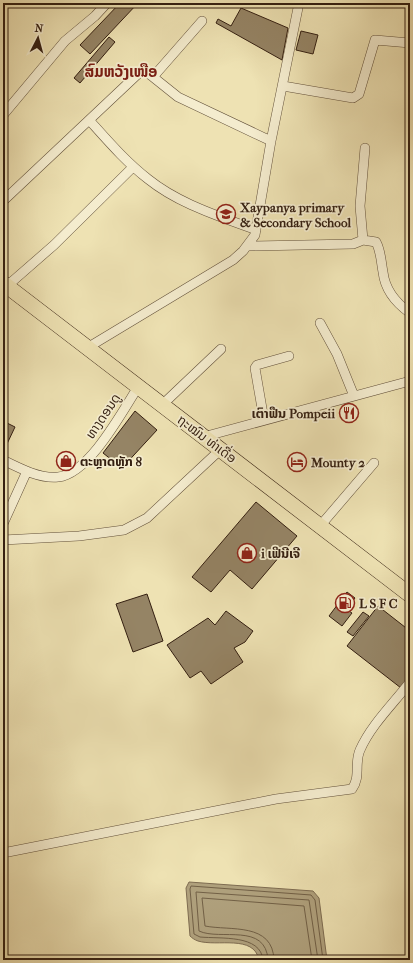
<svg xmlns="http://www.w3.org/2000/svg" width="413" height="963" font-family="'IM FELL French Canon','Noto Sans Lao',serif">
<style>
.water{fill:#afa07c;stroke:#7e6c51}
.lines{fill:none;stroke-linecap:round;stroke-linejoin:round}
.shore{stroke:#726046;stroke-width:1}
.building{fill:#958465;stroke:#341f11}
.street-casing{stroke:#62503a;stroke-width:10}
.primary-casing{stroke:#341f11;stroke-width:16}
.street{stroke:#f4ecce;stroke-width:9}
.primary{stroke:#eee2b3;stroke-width:15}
.labels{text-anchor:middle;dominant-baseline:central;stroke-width:3.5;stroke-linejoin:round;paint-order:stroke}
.poi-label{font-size:13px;font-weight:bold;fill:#341f11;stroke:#f4ecce;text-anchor:start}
.street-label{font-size:13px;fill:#341f11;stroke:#f4ecce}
.quarter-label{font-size:15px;font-weight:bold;fill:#7a1f14;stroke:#f4ecce}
</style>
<rect width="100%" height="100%" fill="#eee2b3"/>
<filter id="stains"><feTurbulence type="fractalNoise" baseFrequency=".005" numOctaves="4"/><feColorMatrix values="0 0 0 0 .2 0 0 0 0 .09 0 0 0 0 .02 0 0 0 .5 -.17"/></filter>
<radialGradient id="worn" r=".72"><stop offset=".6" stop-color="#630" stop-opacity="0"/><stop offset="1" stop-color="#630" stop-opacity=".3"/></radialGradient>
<!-- water -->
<path class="water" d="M189,882L313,891L319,898L327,960H259C254,934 217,947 198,941C195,940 192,938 190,936L186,888Z"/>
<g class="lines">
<!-- shore -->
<path class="shore" d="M263,960C261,934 220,939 200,937L194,934L190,889L191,886L311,895L315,900L323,960
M268,960C266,922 220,941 199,931L196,892L309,900L318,960
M274,960C273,922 230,931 205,926L202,898L304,906L312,960"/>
</g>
<!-- building -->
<path class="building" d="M120,3H138L90,54L80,45Z
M241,8L288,28L282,60L216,23L218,19L231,26Z
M301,31L318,35L313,54L296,50Z
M109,37L115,42L80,83L74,78Z
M135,411L157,430L122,468L103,453Z
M3,421L15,427L6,446L3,445Z
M256,502L297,536L252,589L230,570L211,592L192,577Z
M347,592L355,598L346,609L352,613L342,626L329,616Z
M147,594L163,641L133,652L116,604Z
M378,606L410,631V677L401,688L347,646Z
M226,611L253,631L245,642L234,648L243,662L211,684L201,671L190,678L167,645L208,618L215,625Z
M363,612L369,616L353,636L347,632Z"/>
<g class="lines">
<!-- street casing -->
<g class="street-casing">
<path id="street" d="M153,77L178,97L271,141
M283,86L353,98L359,94L375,40L410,43
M3,115L65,41L95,16L107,3
M90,121C108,141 126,162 148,179C179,204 219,216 256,230
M3,201L140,72L145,71L153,77L202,21
M363,240L360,206L365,148
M248,246L353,244L363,240L376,242C381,251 381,262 383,272C385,290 396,303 410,313
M3,293L7,286L54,245L133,167
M320,323L337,354L354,396
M87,348L233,260L243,251L255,235L271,141L299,3
M162,405L221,349
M264,420L255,368L257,365L289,356
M203,437L410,381
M3,460C19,468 40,479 58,477C89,474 122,412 138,387
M3,524L27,471
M320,526L374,463
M3,540L79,536L124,530L147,518L220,450
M3,853L276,799L352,789C361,777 354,763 360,750C371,725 393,704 410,682"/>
</g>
<!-- primary casing -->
<g class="primary-casing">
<path id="primary" d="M3,283L410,595"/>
</g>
<!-- street -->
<use href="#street" class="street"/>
<!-- primary -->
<use href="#primary" class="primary"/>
</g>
<!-- icons -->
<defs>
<g id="school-ring" transform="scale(1)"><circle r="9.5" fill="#f4ecce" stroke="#8f2418" stroke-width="1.5"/><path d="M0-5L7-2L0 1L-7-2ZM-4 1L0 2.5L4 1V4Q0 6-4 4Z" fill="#8f2418"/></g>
<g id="restaurant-ring" transform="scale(1)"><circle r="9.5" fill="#f4ecce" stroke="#8f2418" stroke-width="1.5"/><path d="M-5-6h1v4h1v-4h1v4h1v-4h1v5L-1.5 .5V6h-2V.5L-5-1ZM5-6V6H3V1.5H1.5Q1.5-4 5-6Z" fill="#8f2418"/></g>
<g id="shop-ring" transform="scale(1)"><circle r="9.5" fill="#f4ecce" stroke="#8f2418" stroke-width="1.5"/><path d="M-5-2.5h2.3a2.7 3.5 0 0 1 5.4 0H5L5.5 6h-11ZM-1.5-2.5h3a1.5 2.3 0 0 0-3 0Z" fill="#8f2418"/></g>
<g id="hotel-ring" transform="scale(1)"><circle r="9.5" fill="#f4ecce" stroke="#8f2418" stroke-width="1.5"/><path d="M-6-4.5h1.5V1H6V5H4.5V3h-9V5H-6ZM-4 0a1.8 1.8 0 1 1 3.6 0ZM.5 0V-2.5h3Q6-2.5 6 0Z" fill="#8f2418"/></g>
<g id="fuel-ring" transform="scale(1)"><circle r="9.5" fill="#f4ecce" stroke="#8f2418" stroke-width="1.5"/><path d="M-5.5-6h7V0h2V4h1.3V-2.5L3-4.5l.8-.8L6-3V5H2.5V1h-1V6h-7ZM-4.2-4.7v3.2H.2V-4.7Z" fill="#8f2418"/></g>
</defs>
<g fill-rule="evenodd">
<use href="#school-ring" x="226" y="214"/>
<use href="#restaurant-ring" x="349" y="413"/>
<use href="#shop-ring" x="66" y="461"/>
<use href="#hotel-ring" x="297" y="462"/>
<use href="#shop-ring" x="247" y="553"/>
<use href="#fuel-ring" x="345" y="603"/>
</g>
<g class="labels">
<!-- poi labels -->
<g class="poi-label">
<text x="240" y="207">Xaypanya primary<tspan x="240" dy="15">&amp; Secondary School</tspan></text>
<text x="335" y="413" text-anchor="end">ເຕົາຟືນ Pompeii</text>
<text x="80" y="461">ຕະຫຼາດຫຼັກ 8</text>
<text x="311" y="462">Mounty 2</text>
<text x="261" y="553">i ເຟີນີເຈີ</text>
<text x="359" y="603">L S F C</text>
</g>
<!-- street labels -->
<g class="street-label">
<text transform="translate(103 416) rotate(-56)">ທາງດອນດູ</text>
<text transform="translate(207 439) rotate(37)">ຖະໝົນ ທ່າເດື່ອ</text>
</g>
<!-- quarter labels -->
<g class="quarter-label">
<text x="121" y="72">ສົມຫວັງເໜືອ</text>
</g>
</g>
<!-- margin -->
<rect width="413" height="963" fill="none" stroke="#eee2b3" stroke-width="16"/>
<rect x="4" y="4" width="405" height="955" fill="none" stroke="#341f11" stroke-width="2"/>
<rect x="8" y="8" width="397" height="947" fill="none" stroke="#341f11"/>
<!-- north arrow -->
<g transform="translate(38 38) rotate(6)" stroke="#f4ecce" stroke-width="3" paint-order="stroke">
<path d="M0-3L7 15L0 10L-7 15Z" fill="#341f11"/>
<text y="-6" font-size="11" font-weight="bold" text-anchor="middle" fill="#341f11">N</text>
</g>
<rect width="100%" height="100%" filter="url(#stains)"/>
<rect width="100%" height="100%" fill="url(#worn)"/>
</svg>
